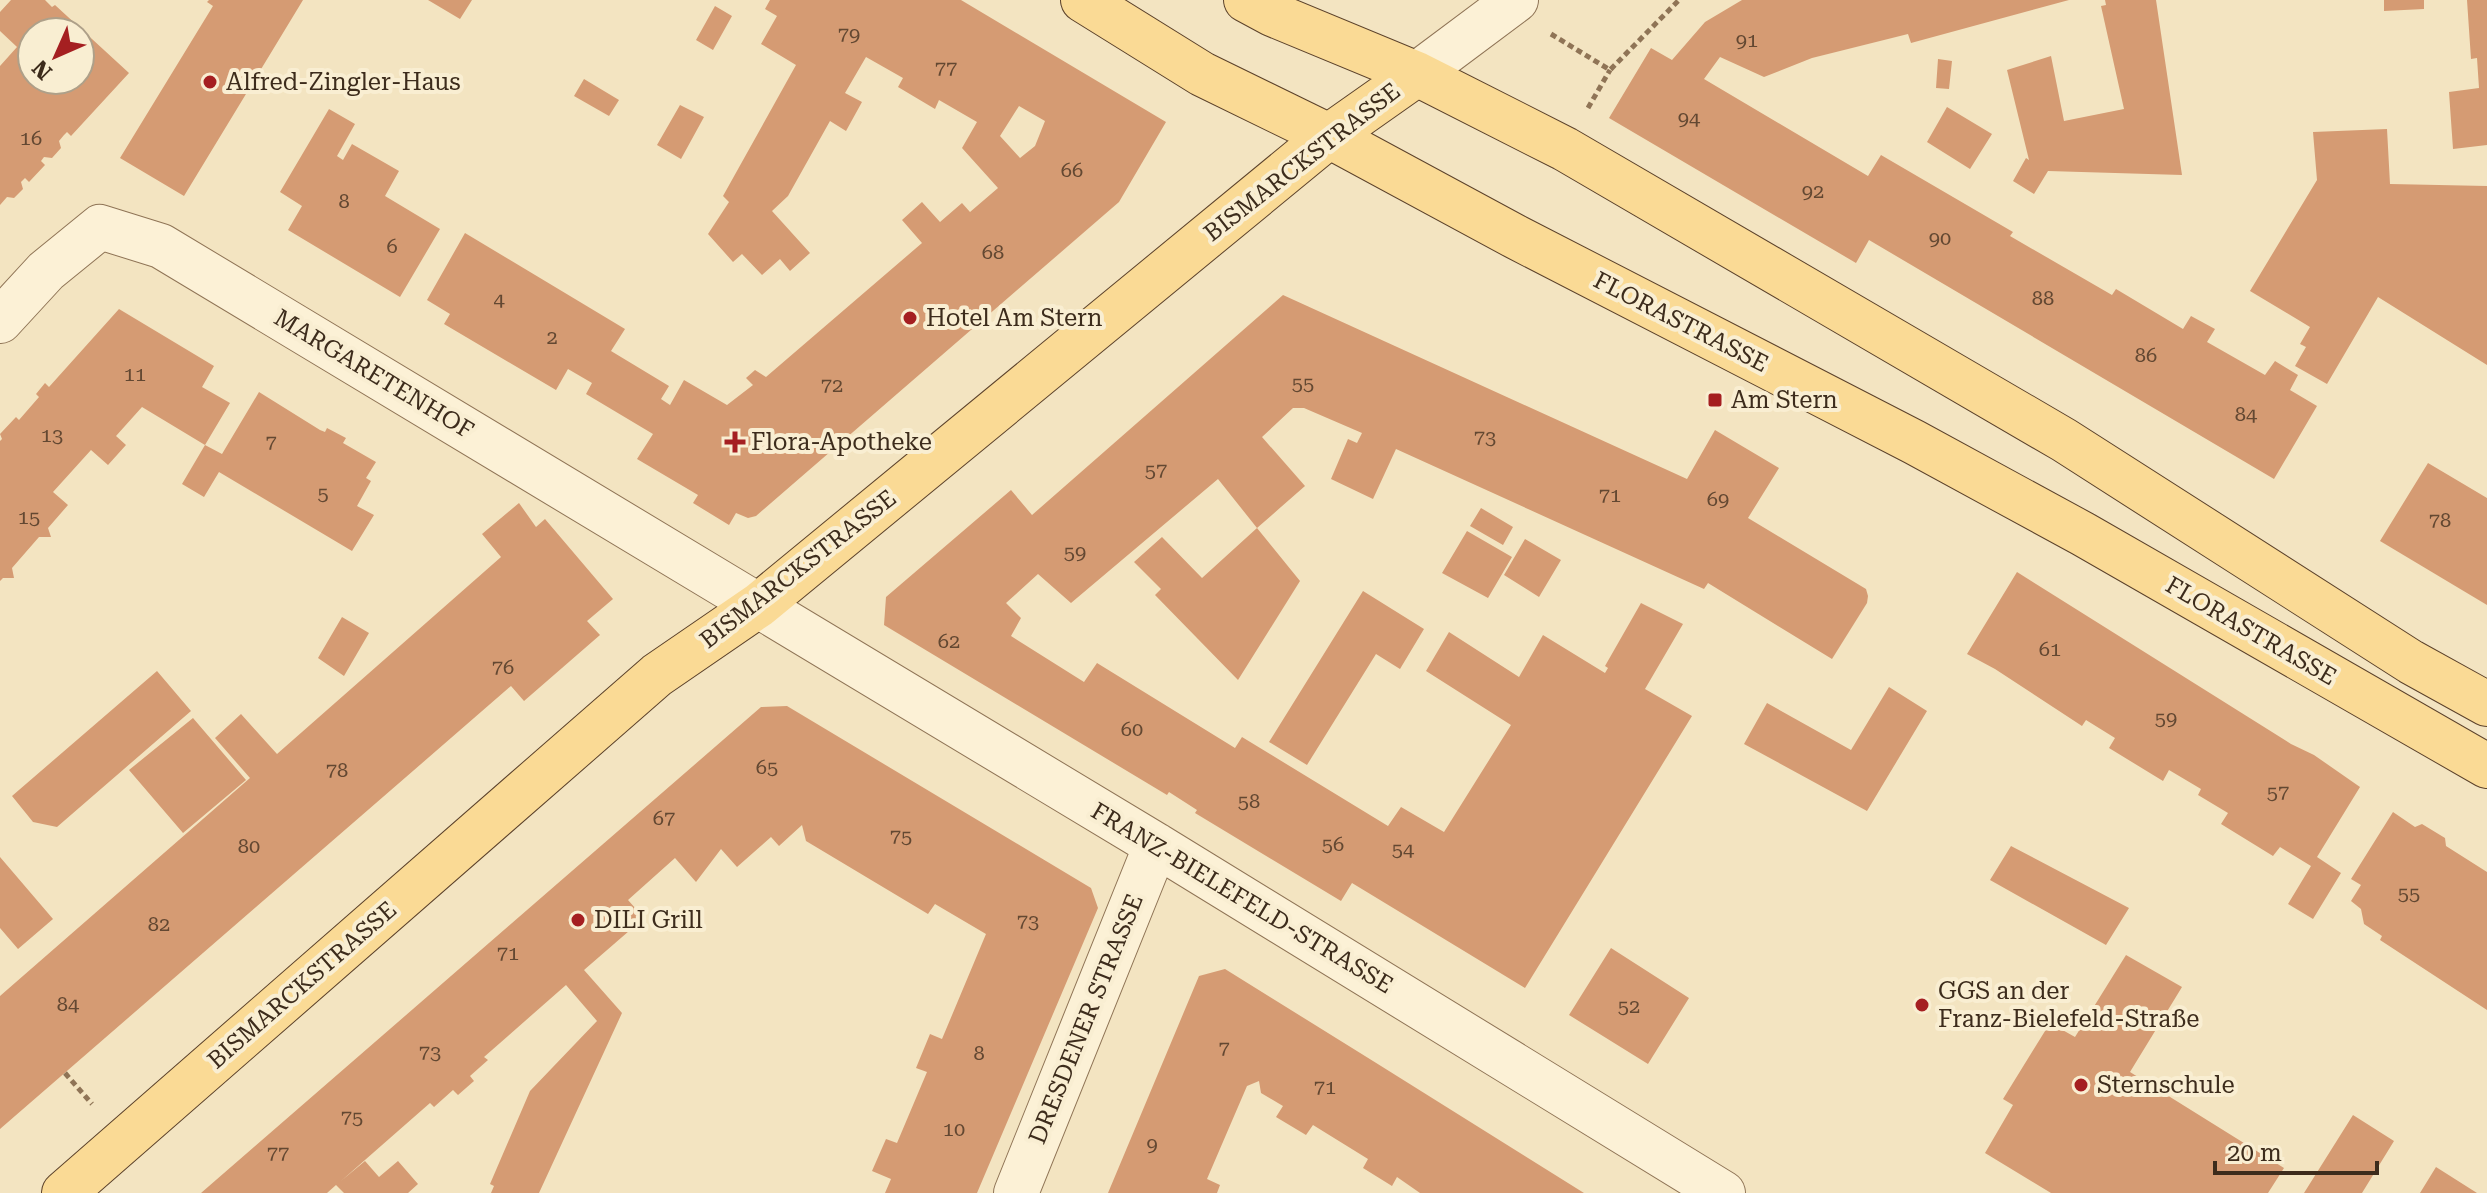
<svg xmlns="http://www.w3.org/2000/svg" width="2487" height="1193" viewBox="0 0 2487 1193" font-family="'Roboto Serif',serif">
<style>
.building{fill:#d59b73;fill-rule:evenodd}
.lines{fill:none;stroke-linecap:round;stroke-linejoin:round}
.minor-casing{stroke:#8f7456;stroke-width:46}
.major-casing{stroke:#5c422b;stroke-width:46}
.path{stroke:#8f7456;stroke-width:5;stroke-dasharray:6 4;stroke-linecap:butt}
.minor{stroke:#fcf1d6;stroke-width:44}
.major{stroke:#fada95;stroke-width:44}
.poi-dot{fill:#a51f21;stroke:#f9eed2;stroke-width:3}
.labels{text-anchor:middle;dominant-baseline:central;stroke-width:8;stroke-linejoin:round;paint-order:stroke}
.number-label{font-size:20px;fill:#634832}
.poi-label{font-size:24px;fill:#3d2c1c;stroke:#f9eed2;text-anchor:start}
.street-label{font-size:24px;fill:#3d2c1c;stroke:#f9eed2}
</style>
<rect width="100%" height="100%" fill="#f3e4c1"/>
<path class="building" d="M11,0h34l7,7 3,-2 74,68 -58,63 -4,-4 -3,3 -5,6 2,7 -9,10 -8,-1 -3,4 4,4 -16,17 -4,-4 -4,4 2,7 -9,9 -7,-1 -7,8v-139l17,-19 -17,-16v-19zM32,32h48v48h-48z
M209,0h94l-119,196 -64,-38 93,-152 -6,-4z
M428,0h44l-12,19z
M770,0h191l205,122 -47,80 -363,314 -8,2 -12,-5 -7,12 -36,-22 5,-8 -61,-36 16,-25 -67,-40 6,-11 -24,-14 -12,21 -112,-66 6,-10 -23,-14 38,-67 160,96 -14,22 58,35 -8,13 9,6 14,-25 43,25 26,-20 -7,-7 9,-8 11,7 156,-134 -20,-23 20,-18 18,20 22,-19 8,9 28,-24 -36,-40 15,-26 -38,-22 -4,9 -37,-22 5,-9 -37,-21 -21,36 17,9 -16,29 -16,-10 -42,75 -16,15 38,42 -20,18 -10,-12 -18,16 -20,-21 -9,8 -25,-28 21,-32 -6,-6 73,-131 -35,-21 16,-28 -12,-7zM1019,106l26,15 -10,25 -15,12 -20,-22z
M1742,0h327l-158,43 -3,-9 -96,24 -48,19 -44,-20 -16,22 164,97 13,-21 132,77 -3,4 102,59 4,-6 67,40 8,-13 24,13 -8,13 58,33 10,-14 23,14 -8,15 27,16 -43,73 -405,-239 -13,23 -247,-145 42,-70 21,12 33,-38z
M2105,0h51l26,175 -134,-4 -14,23 -21,-13 13,-23 3,2 -22,-90 44,-14 13,65 60,-12 -23,-103 5,-1z
M2384,0h40v9l-40,2z
M2467,0h20v145l-34,4 -4,-57 30,-4 -2,-30 -6,1z
M715,6l17,10 -19,34 -17,-10z
M1938,59l14,2 -3,28 -13,-1z
M584,79l35,21 -10,16 -35,-20z
M680,105l24,12 -23,42 -24,-14z
M1947,107l45,27 -22,35 -43,-27z
M329,109l26,15 -18,32 6,4 9,-16 47,27 -14,25 55,33 -40,68 -112,-67 14,-24 -22,-14z
M2387,129l3,55 97,2v179l-109,-68 -51,87 -32,-18 11,-19 -6,-3 10,-17 -60,-36 67,-111 -4,-48z
M1283,295l404,184 28,-49 64,38 -31,50 118,71 2,7 -1,7 -35,56 -124,-76 -4,6 -308,-140 -23,50 -42,-20 17,-40 9,4 5,-10 -58,-25h-11l-31,29 43,49 -48,42 -39,-49 -147,124 -33,-29 -32,29 15,15 -10,18 73,46 13,-19 138,85 7,-11 146,89 13,-19 43,25 67,-107 -85,-54 23,-39 70,45 24,-42 62,38 3,-5 -3,-2 36,-63 42,21 -38,65 47,27 -167,272 -173,-105 -11,18 -146,-88 2,-3 -28,-18 -2,3 -283,-170 2,-28 125,-107 21,25z
M119,309l95,57 -12,21 28,16 -25,42 -63,-38 -26,29 10,9 -18,20 -17,-15 -38,42 15,13 -20,23 3,9h-12l-27,31 2,10h-11l-3,3v-140l2,-2 -2,-5 16,-17 3,3 20,-23 -3,-3 9,-11 4,4z
M259,392l61,38 5,2 2,-4 19,10 -3,5 33,19 -10,16 5,3 -14,25 17,9 -22,36 -133,-79 -15,25 -22,-13 23,-39 17,9z
M2428,463l59,35v107l-107,-64z
M519,503l17,24 9,-8 68,80 -26,22 13,14 -76,66 -13,-15 -511,443v-133l250,-218 -35,-40 26,-24 36,40 224,-197 -19,-23z
M1481,508l32,19 -10,18 -33,-19z
M1257,528l43,53 -62,99 -83,-85 6,-6 -27,-27 28,-25 40,41z
M1467,531l45,26 -24,41 -46,-25z
M1525,539l36,21 -22,37 -35,-22z
M2017,572l274,172 23,11 46,32 -43,70 24,16 -28,46 -25,-15 23,-38 -31,-19 -7,9 -52,-32 7,-11 -30,-18 3,-6 -32,-19 -6,11 -54,-33 6,-10 -29,-18 -4,6 -87,-57 -28,-15z
M1363,591l61,38 -24,40 -24,-15 -69,111 -38,-23z
M342,617l27,16 -25,43 -26,-18z
M157,671l34,40 -134,116 -24,-5 -21,-26z
M1889,687l38,24 -60,100 -123,-67 23,-41 84,47z
M787,706l304,182 7,20 -121,285h-92l6,-14 -19,-8 14,-32 11,4 30,-71 -11,-4 14,-34 12,5 44,-105 -51,-30 -7,10 -122,-73 -4,-16 -23,21 -8,-9 -34,30 -16,-18 -25,33 -21,-24 -47,42 16,18 -60,52 38,43 -83,180h-48l3,-7 -4,-2 40,-93 67,-70 -31,-36 -82,72 4,3 -18,16 4,5 -16,14 -5,-5 -19,17 -4,-4 -89,78 24,-20 14,16 19,-16 20,23 -10,9h-64l-8,-8 -9,8h-126l560,-486z
M193,718l53,62 -63,53 -54,-63z
M2393,812l22,15 7,-3 23,14 1,8 41,26v138l-107,-70 2,-4 -18,-12 -3,-15 -10,-8 10,-16 -10,-6z
M2011,846l118,62 -23,37 -116,-65z
M0,857l53,62 -35,30 -18,-21z
M1611,948l78,50 -41,66 -79,-49z
M2126,955l56,32 -52,85 154,96 -16,25h-217l-66,-40 28,-48 -10,-6 47,-76 25,14z
M1225,969l148,92 211,132h-164l-23,-16 -5,9 -29,-18 5,-9 -55,-34 -7,10 -30,-18 7,-11 -22,-13 -2,-12 -12,5 -40,93 13,6 -3,8h-109l91,-217z
M2353,1115l41,26 -32,52h-58z
M2436,1167l41,26h-57z"/>
<g class="lines">
<defs>
<path id="minor" d="M1417,74l99,-74
M0,321l46,-50 54,-44 61,19 995,599 567,348
M1016,1193l140,-348"/>
<path id="major" d="M1083,0l119,74 127,62 187,101 398,205 169,92 404,232
M1246,0l26,14 145,60 148,75 499,291 347,222 76,42
M64,1193l593,-518 102,-70 570,-469 88,-62"/>
</defs>
<use href="#minor" class="minor-casing"/>
<use href="#major" class="major-casing"/>
<path class="path" d="M1551,34l59,36 69,-70
M1588,108l22,-38
M65,1073l27,31"/>
<use href="#minor" class="minor"/>
<use href="#major" class="major"/>
</g>
<g class="poi-dot">
<circle cx="210" cy="82" r="8"/>
<circle cx="910" cy="318" r="8"/>
<rect x="1707" y="392" width="16" height="16" rx="4"/>
<path d="M731 430h8v8h8v8h-8v8h-8v-8h-8v-8h8z"/>
<circle cx="578" cy="920" r="8"/>
<circle cx="1922" cy="1005" r="8"/>
<circle cx="2081" cy="1085" r="8"/>
</g>
<g class="labels">
<g class="number-label">
<text x="849" y="34">79</text>
<text x="1747" y="40">91</text>
<text x="946" y="68">77</text>
<text x="1689" y="118">94</text>
<text x="31" y="138">16</text>
<text x="1072" y="170">66</text>
<text x="1813" y="191">92</text>
<text x="344" y="201">8</text>
<text x="1940" y="238">90</text>
<text x="392" y="246">6</text>
<text x="993" y="252">68</text>
<text x="2043" y="298">88</text>
<text x="499" y="299">4</text>
<text x="552" y="337">2</text>
<text x="2146" y="355">86</text>
<text x="135" y="374">11</text>
<text x="1303" y="383">55</text>
<text x="832" y="385">72</text>
<text x="2246" y="414">84</text>
<text x="52" y="435">13</text>
<text x="1485" y="437">73</text>
<text x="271" y="442">7</text>
<text x="1156" y="470">57</text>
<text x="323" y="493">5</text>
<text x="1610" y="495">71</text>
<text x="1718" y="499">69</text>
<text x="29" y="517">15</text>
<text x="2440" y="520">78</text>
<text x="1075" y="552">59</text>
<text x="949" y="641">62</text>
<text x="2050" y="649">61</text>
<text x="503" y="667">76</text>
<text x="2166" y="718">59</text>
<text x="1132" y="729">60</text>
<text x="767" y="767">65</text>
<text x="337" y="770">78</text>
<text x="2278" y="792">57</text>
<text x="1249" y="801">58</text>
<text x="664" y="818">67</text>
<text x="901" y="836">75</text>
<text x="1333" y="844">56</text>
<text x="249" y="846">80</text>
<text x="1403" y="849">54</text>
<text x="2409" y="893">55</text>
<text x="1028" y="921">73</text>
<text x="159" y="924">82</text>
<text x="508" y="953">71</text>
<text x="68" y="1004">84</text>
<text x="1629" y="1006">52</text>
<text x="1224" y="1048">7</text>
<text x="430" y="1052">73</text>
<text x="979" y="1053">8</text>
<text x="1325" y="1087">71</text>
<text x="352" y="1117">75</text>
<text x="954" y="1129">10</text>
<text x="1152" y="1144">9</text>
<text x="278" y="1153">77</text>
</g>
<g class="poi-label">
<text x="226" y="82">Alfred-Zingler-Haus</text>
<text x="926" y="318">Hotel Am Stern</text>
<text x="1731" y="400">Am Stern</text>
<text x="751" y="442">Flora-Apotheke</text>
<text x="594" y="920">DILI Grill</text>
<text x="1938" y="991">GGS an der<tspan x="1938" dy="28">Franz-Bielefeld-Straße</tspan></text>
<text x="2097" y="1085">Sternschule</text>
</g>
<g class="street-label">
<text transform="translate(1302 162) rotate(-38)">BISMARCKSTRASSE</text>
<text transform="translate(1681 322) rotate(27)">FLORASTRASSE</text>
<text transform="translate(374 374) rotate(31)">MARGARETENHOF</text>
<text transform="translate(798 569) rotate(-38)">BISMARCKSTRASSE</text>
<text transform="translate(2251 631) rotate(30)">FLORASTRASSE</text>
<text transform="translate(1242 898) rotate(31)">FRANZ-BIELEFELD-STRASSE</text>
<text transform="translate(302 985) rotate(-41)">BISMARCKSTRASSE</text>
<text transform="translate(1086 1019) rotate(-68)">DRESDENER STRASSE</text>
</g>
</g>
<g transform="translate(56 56) rotate(225)"><circle r="38" fill="#f9eed2" stroke="#aea089" stroke-width="2"/>
<path d="M0-6L14 30L0 20L-14 30Z" fill="#a51f21"/>
<text y="-12" font-size="22" font-weight="bold" text-anchor="middle" fill="#3d2c1c">N</text>
</g>
<path d="M2215 1161v12h162v-12" fill="none" stroke="#3d2c1c" stroke-width="4"/>
<text x="2227" y="1161" font-size="24" fill="#3d2c1c" stroke="#f9eed2" stroke-width="6" paint-order="stroke">20 m</text>
</svg>
